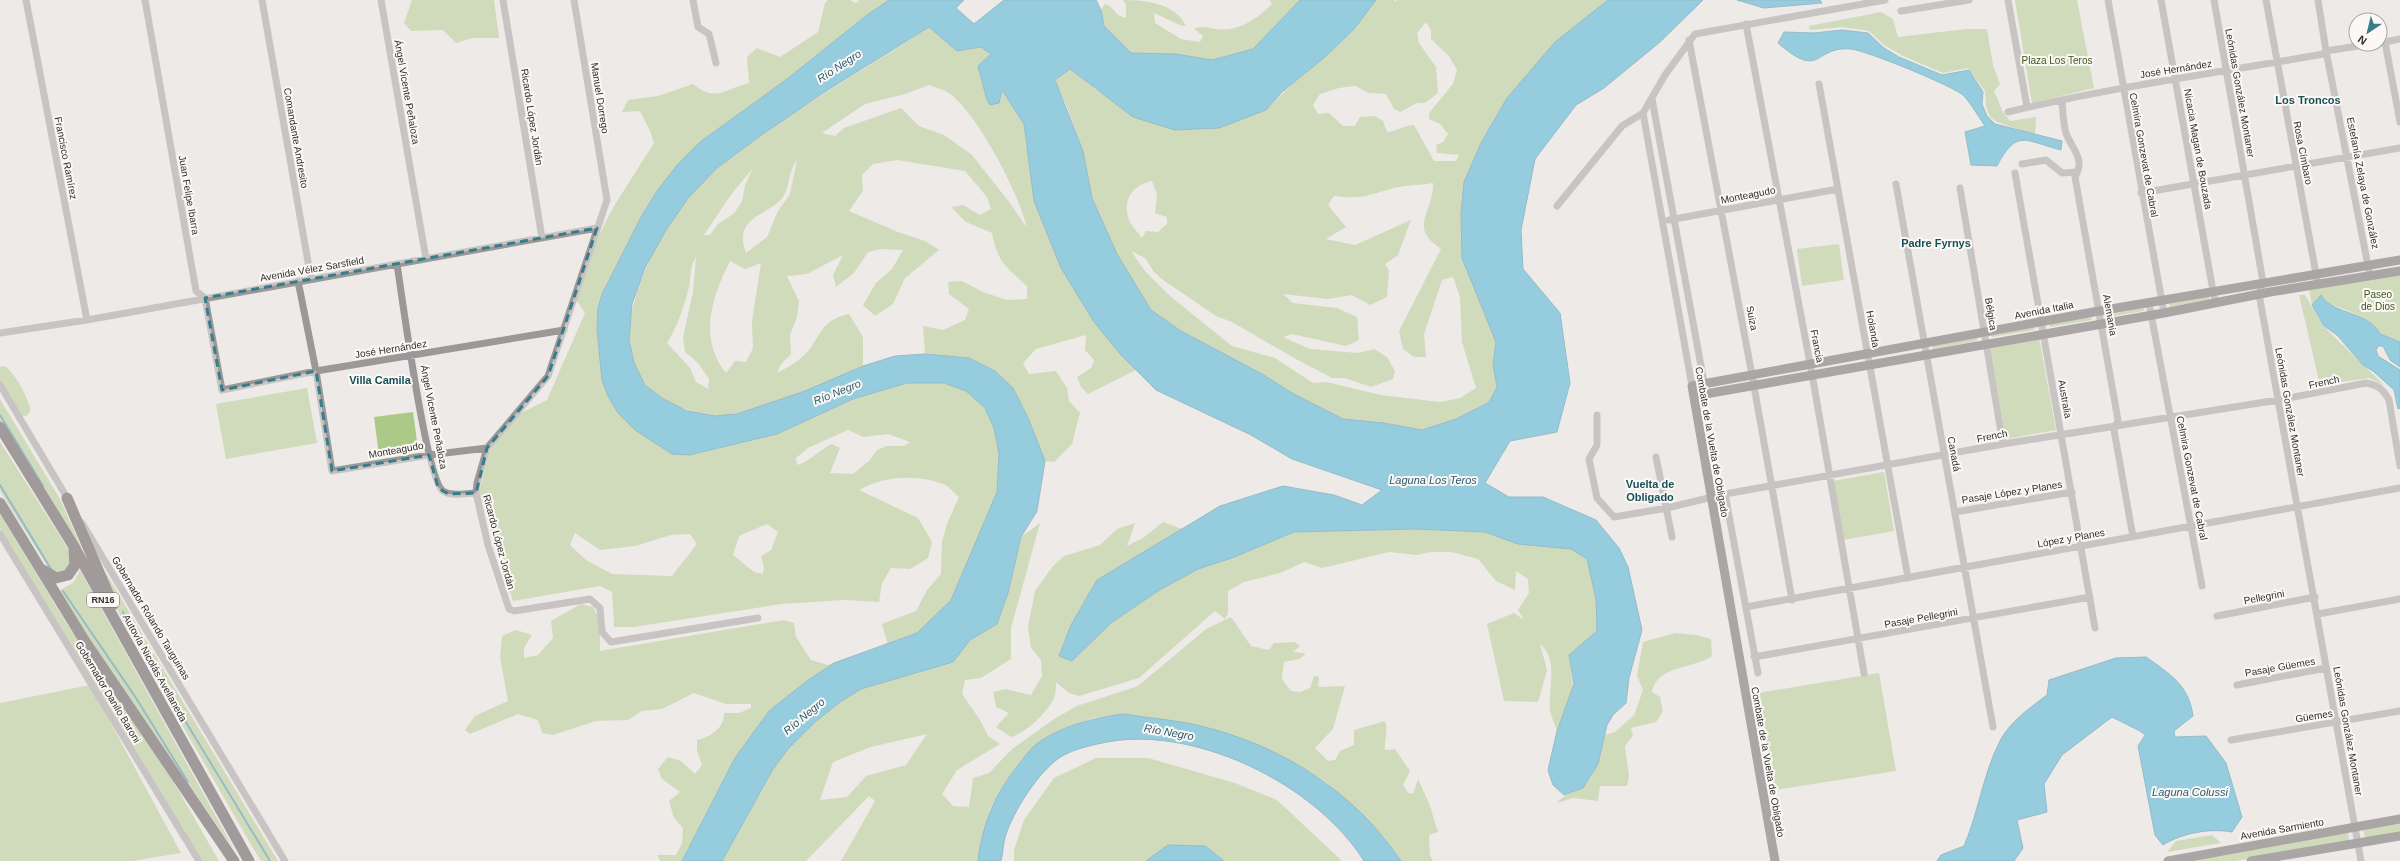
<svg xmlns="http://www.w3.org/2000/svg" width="2400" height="861" viewBox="0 0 2400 861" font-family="Helvetica,sans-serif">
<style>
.green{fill:#acc987;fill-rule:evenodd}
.water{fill:#29a8d3;stroke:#2b84a1}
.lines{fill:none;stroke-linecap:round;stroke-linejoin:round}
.stream{stroke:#2b84a1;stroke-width:2}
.minor{stroke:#9a9898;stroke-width:7}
.major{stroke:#585454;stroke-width:9}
.highway{stroke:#413d3d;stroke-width:11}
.marked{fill:none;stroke:#387d8a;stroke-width:3;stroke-dasharray:8 5;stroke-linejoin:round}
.labels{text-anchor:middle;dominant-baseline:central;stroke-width:4;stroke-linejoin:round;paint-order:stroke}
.shield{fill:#fbf8f5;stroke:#6d6b69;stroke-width:1}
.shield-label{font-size:9px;font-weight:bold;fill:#302f2d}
.park-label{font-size:10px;fill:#3d5417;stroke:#fbf8f5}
.street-label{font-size:10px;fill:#302f2d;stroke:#fbf8f5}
.water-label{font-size:11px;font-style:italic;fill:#2b5b6e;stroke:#fbf8f5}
.neighbourhood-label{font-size:11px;font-weight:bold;fill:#16505a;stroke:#fbf8f5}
</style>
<rect width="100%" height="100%" fill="#eeeae7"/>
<path class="green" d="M412,0h82l5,38h-26l-17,5 -13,-13 -32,1 -7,-8z
M828,0h22l6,3 3,-3h30l-22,15 -80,64 -87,63 -23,23 -20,26 -16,25 -39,78 -4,14 -1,22 5,50 6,16 10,17 71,42 88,-21 76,-35 55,-16h36l22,8 19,17 9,20 5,26 -2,38 -35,83 -11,25 -34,33 -29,12 -6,-21 34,-13 11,-21 14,-16 1,-32 5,-18 12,-27c-5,-4 -10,-11 -16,-13 -27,-10 -60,-8 -84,6l59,28 14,24 -4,16 -18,11 -19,-1 -9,15 -3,19 -35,-2 -63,4 -147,23h-20l-2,-35 -12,-6 -87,15 -34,-109 11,-42 29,-36 28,-14 38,-87 -10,-15 25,-65 14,-27 40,-63 -4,-12 -10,-20 -18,1 6,-12 30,-4 35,-12c23,19 31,5 56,-1l-2,-26 10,-9 23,9 38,-25 7,-29zM848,430l15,7 25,-3 22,8 -6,4h-17l-10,4 -8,11 -16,13 -23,-1 10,-25 -8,-4c-13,6 -21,17 -35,21l-1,-7 12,-10zM767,524l11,8 -7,18 -10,6 3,11 -1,7 -9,-2 -21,-17 6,-19zM575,533l25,17 35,-4 36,-11 19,-1 7,10 -25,32 -60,-2 -26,-14 -16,-15z
M1123,0c23,0 52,3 63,26l-6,-1 -26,-12 1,10 26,16 19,3 3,-6 -9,-7c8,-4 14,-1 22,0 23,3 41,-10 56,-25l-2,-4h30l-47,49 -41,11 -36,-6 -45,-1 -27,-27 -3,-16 4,-6 5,2 8,9 8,3v-13z
M1376,0h18l1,2 2,-2h211l-53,42 -48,56 -26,45 -17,39 -3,32 23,96 12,32 -3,22 4,23 -8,14 -33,18 -34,11 -38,-7 -41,-4 -51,-26 -30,-19 -81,-43 -30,-21 -34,-56 -25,-56 -9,-47 -16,-44 -12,-27 15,-11 30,24 166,17c18,-20 39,-35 58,-52 20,-18 36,-37 52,-58zM1426,22l5,8v9l18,17 8,14 -4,14 -24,29v6l11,5 8,10 -5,8 -7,3 1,8 22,2 -3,6h-22l-20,-36c-10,0 -16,6 -27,7l-4,-11 -8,-5 -15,1 -5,9h-12l-14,-13 -11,1 -5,-9 7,-11 19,-6 16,-2 14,7 17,1 8,15 6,3 17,-9h8l13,-10 -2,-26 -17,-24 -2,-10zM1152,181l5,13 -2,19 12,4v7l-9,8 -12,-1 -4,7c-4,-6 -11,-12 -13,-18 -7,-21 4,-35 23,-39zM1433,183c1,30 -26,43 8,66l-42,82 4,18 11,8h12l-2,-23 18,-54 11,-3 7,20 2,45 14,46 -16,10 -20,4 -59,-7 -55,-13 -13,1 -38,-25 -43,-12 -62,-50 -25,-25 -14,-20 14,7 9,14 9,8 53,36 16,6 64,37 36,19h13l26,9 22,-8 2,-8 -8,-14 -13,-8 -16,4 -48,-4 -27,-12 9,-3 54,12 13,-6 -2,-23 -20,-9 -44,-5 -10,-9 45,5 24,-4 18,10 17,-8 2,-27 -4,-6 13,-9 13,-35 -56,25 -29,-6 20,-12 -18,-22 6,-9c31,4 36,-2 64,-9 11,-2 24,-2 35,-4z
M2015,0h62l17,88 -62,15z
M1881,12l12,7 5,18 68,-8h21l6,36 7,19 -6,7 9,21 7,9 26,-4 -1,18 -38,-13 -7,-5 -4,-11 -1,-15 -17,-23 -25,5 -40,-17 -19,-11 -15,-14 -27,-4 -32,3 -1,-4z
M929,27l28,24 24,-4 11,7 10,36 22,34 2,23 68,175 42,48 -48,24 -7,-7 -4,-10 14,-9 3,-8 -9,-10 1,-15 -50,14 -13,14 6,11 27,-3 11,17 2,13 11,12 -8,31 -18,18 -9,-1 -16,-41 -16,-32 -18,-17 -26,-13 -44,-4 -2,-28 20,4 22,-10 4,-11 -20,-15 -1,-12 14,-1 21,11 24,8 20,-1v-13c-22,-20 -29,-23 -35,-53l-26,-11 -15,-15 12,-2 17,10 11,-6 -4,-12 -22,-26 -68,-11 -24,4 -11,11 1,16 -14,20 49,21 27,9 14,9 -34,28 -12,26 -18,12 -12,-11 13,-22 16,-14 11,-19 -21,-1 -14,3 -14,21 -18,14 -3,-12 10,-20 -36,19 -20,2 12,25 -2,16 -7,18 1,19 -10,10 -4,9c8,-4 17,-9 24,-15 20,-16 15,-37 48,-44l14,23v29c-40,17 -104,49 -146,50 -18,0 -34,-7 -49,-15 -80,-39 -17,-155 20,-204 16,-20 38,-36 58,-51 59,-44 123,-78 183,-119zM929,85c6,3 14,4 20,8 29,21 70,101 78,135l-17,-25 -38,-48 -28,-20 -25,-9 -18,-18 -57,20 -9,8 -13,-3 43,-29 40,-10zM797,160l-7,34 -12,17 -11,26 -21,16c-14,-38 25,-38 37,-56 8,-13 4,-23 14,-37zM753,168l-8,17 -3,17 -9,12 -15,10 -8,11h-6l26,-39zM696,257l-3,35 -10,46 2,14 13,11 11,16 -1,10 -12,-7 -6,-14 -23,-25c11,-18 17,-36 22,-56 2,-10 1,-22 7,-30zM730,261l15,8 16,-6 -9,58 1,27 -7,14 -11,-1 -9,12c-28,-34 -14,-77 4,-112z
M1839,244l5,36 -42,6 -5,-37z
M2400,273v69l-20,-8c-10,-19 -36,-24 -55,-32l-4,-6 -9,9 -3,-15z
M2299,295h6l19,32 60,58 -15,-7 -49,7z
M2209,296v4l-39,7 -1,-3z
M2144,308v3l-36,6 -1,-2z
M2091,316l1,4 -42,7v-3z
M2034,327v3l-42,7 -1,-2z
M1977,338v3l-44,8 -1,-3z
M2039,338l17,92 -50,9 -16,-92z
M4,366c9,3 28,37 26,46l-4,4h-3l-23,-33v-16z
M307,388l10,55 -91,16 -10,-55z
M0,399l60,100 32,72 -92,-151z
M413,412l5,37 -39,6 -5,-38z
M0,442l72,113 1,5 -11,14 -12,-4 -50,-79z
M1884,472l10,59 -51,9 -10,-59z
M0,514l67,110 102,150 50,87h-16l-203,-333z
M1163,522l19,7 -35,21 -76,75 -12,31 13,5 39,-38 47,-32 40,-22 34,-11 62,-26 122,-3 69,3 33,12 53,5 16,10 9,40 1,32 -28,24 4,32 -16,44c-2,-7 -6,-14 -7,-21 -2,-22 9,-50 -10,-66l7,26 -9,32 -34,-1 -17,-77 27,-11 10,7 -6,-10 11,-17 -1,-14 -12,-8 -1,19 -19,-9 -18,-22 -27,-7h-20l-14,3 -28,-3 -67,16 -18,-6 -24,11 -36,9 -16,9v22l-3,6 -10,-8 -76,67 -60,18 -10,-3 -13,-11c0,5 0,12 -2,16 -6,14 -28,35 -43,39l-15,-10 13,-14 -13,-6 -3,-15 13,-3 25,6 11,-19 -1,-16 -10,-12 -3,-21 7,-36 18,-25 11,-10 36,-11 17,-16 18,-6 -8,23 16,-8z
M76,523l202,338h-17l-11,-18 -123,-214z
M1040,523l-29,105v31l-30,19 -16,2 -3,14 18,26 8,16 12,8 -43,26 -15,24 11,12 16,1 4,-29 16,-5 23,-24 42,-30 23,-13 61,-20 68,-57 25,-12 20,29 18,4 5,-7 21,-1 5,4 -7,6 11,1 1,2 -6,4 -15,3 -2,17 9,12 9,1 10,-4 4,-12 5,1 -1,10 27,-1 -12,43 -18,19 13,13 7,-1 5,-9 14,-6v-15l31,-9c4,12 -1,17 0,29l10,-1 15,22 -7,14 5,8 5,1 5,-15 11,24 9,29 -9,3 1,20 3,6h-32l-16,-23 -60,-57 -41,-24 -43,-18 -118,-25 -30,4 -30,11 -29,16 -26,33 -18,31 -12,52h-137l34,-60 -6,-5 -63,65h-84l51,-92 15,-20 26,-26 26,-21 21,-13 92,-27 17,-22 27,-16 11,-31 13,-56zM927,734l-21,31 -40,11 -19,21 -27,3 13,-38 38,-15z
M80,570l155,281 -147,-212 -29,-48 15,-9z
M581,604l12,3 7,14v30l184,-31 10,3 2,14 15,23 17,5 6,-2 -26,17 -39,31 -34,47 -53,103h-22l-3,-6h19l6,-12 1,-15 -9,-10 -5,-17 11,-9 -18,-13 -4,-10 10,-12 13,4 14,13 7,-9 -5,-14v-11c13,-3 28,-12 27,-27h15l12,-5v-4h-25l-32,-11 -32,16 -20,2 -14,9 -32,1 -43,14 -11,-2 -4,-13 -20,-6 -48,20 -5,-4 10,-14 33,-15 -8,-44 2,-21 14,-6 16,5 -8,13v10l14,-3 15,-17 -2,-17z
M1675,633l21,2 15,4 1,17c-18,13 -55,9 -60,36l8,5 3,14 -7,11 -25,6 2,8 -8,10 4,30 -2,10h-27l-2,15 -25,-3 -16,5c9,-11 20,-10 26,-16 14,-14 17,-34 22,-52l10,-3 19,-17 9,-25 -6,-14 6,-34z
M1879,673l17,98 -121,19 -17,-97z
M90,685l91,168 -49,8h-132v-158z
M1096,758h52l87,25 42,17 65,61h-328v-11l10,-30 30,-42z
M2400,823v9l-35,6 -2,-8z
M2348,832l1,9 -113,20h-51z
M2212,835l9,8 -54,9 9,-11z"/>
<path class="water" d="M889,0h75l-8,8 18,16 30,-24h92l5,10 3,16 27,27 45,1 36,6 41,-11 47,-49h76l-22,29 -30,29 -43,35 -15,17 -47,18 -44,2 -42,-13 -63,-48 -15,11 28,71 9,47 25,56 34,56 30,21 81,43 30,19 51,26 41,4 38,7 34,-11 33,-17 8,-15 -4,-23 3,-22 -34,-84 -1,-44 3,-32 17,-39 26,-45 48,-56 53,-42h95l-43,42 -56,46 -28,17 -41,54 -14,71 2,39 37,44 10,70 -13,49 -47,9 -25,42 24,14h34l53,23 23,28 9,19 14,63 -13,48 -3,25 -13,12 -6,10 -9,39 -15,24 -19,7 -11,-10 -5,-15 9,-39 17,-47 -5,-29 28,-24 -1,-32 -9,-40 -16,-10 -53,-5 -33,-12 -69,-3 -122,3 -62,26 -34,11 -40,22 -47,32 -39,38 -13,-5 12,-31 26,-45 123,-74 63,-20 51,9 28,10 20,-15 -90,-31 -41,-24 -95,-45 -35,-35 -27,-33 -33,-54 -27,-67 -10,-77 -22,-34 -3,13 -9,2 -3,-5 -9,-34 13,-12 -10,-7 -24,4 -28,-24 -106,66 -63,43 -43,32 -28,29 -23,33 -21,38 -13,36 -3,36 5,23 11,22 17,13 25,13 28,5 22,-2 68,-23 58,-25 32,-10 30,-2 44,4 26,13 18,17 16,32 16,41 -8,50 -16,26 -13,56 -11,31 -27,16 -17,22 -92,27 -21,13 -26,21 -26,26 -15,20 -51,92h-40l53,-103 34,-47 39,-31 26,-17 83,-30 34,-33 46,-108 2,-38 -5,-26 -9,-20 -19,-17 -22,-8h-37l-54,16 -76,35 -88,21 -17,-1 -37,-24 -17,-17 -10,-17 -6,-16 -5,-50 1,-22 4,-14 39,-77 16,-26 20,-26 23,-23 87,-63 80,-64z
M1737,0h83l2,3 -58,5z
M1842,30l26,3 16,15 15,9 43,18 27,-5 14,22 -1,12 5,12 8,8 67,17 -1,9c-36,-9 -44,-22 -64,16l-26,-1 -6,-33 20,-6c-7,-10 -13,-21 -21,-30 -8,-9 -99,-46 -113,-47 -38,-3 -29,32 -73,-6l6,-11 30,1z
M2321,295c13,21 47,15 59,39l20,8v25l-10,-7 -7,-14h-5l-2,4 2,6 22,14v38l-2,1 -4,-19 -21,-19 -10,-6 -26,-30 -13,-9 -12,-21z
M2146,657c24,17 43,28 47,59l-19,15 1,6 31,-1 20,27 16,54 -10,15c-23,-4 -50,1 -69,13l-8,-10 -17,-89 7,-11 -5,-4 -28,-14 -50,38 -18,29 3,28 -30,8 6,28 -9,13h-77l4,-6 23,-9c15,-35 19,-73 37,-107 10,-18 30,-32 46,-44l2,-15 67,-22z
M1123,714c26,4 53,6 78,12 81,20 153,65 200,135h-37c-48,-77 -172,-138 -262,-118 -14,3 -31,7 -43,15 -22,16 -45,52 -54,79 -2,8 -2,16 -4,24h-23c5,-39 17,-67 41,-97 5,-6 10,-14 16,-19 25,-19 58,-27 88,-31z
M1168,845l37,1 19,15h-78z"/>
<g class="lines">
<path class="stream" d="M0,415l43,71
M0,485l51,84
M63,591l73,107 52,84
M123,612l3,11 144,238"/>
<path class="minor" d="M26,0l61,320
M145,0l51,291 9,7 17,92 94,-19 248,-41
M262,0l49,279
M381,0l45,259
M503,0l39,238
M574,0l33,200 -59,176 -61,72 -10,35 -1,10 12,52 21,64 5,2 76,-12 10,9 2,24 9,10 147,-24
M693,0l5,27 11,7 7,29
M2008,0l19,107
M2108,0l56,313
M2161,0l54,302
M2214,0l49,282 -4,12 102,567
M2266,0l52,285
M2318,0l8,51 44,225
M1901,11l68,-11
M1746,24l66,350 52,299
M1689,40l63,335 40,225
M2385,42l15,80
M2380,43l20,-4
M1819,84l89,494
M1652,99l54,294
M2062,101c1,10 1,22 4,32 6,17 20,25 9,44l43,243 -4,10 19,107
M2008,112c104,-25 209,-39 315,-58l3,-3 45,-7
M2022,164l24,-4 16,13 15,-1
M2015,173l80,455
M1896,184l97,543
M1960,188l43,256
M2141,193l259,-45
M1557,206l65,-80 21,-13
M1669,220l169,-31
M397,264c5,32 29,215 46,227 8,6 23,2 33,2
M298,281l18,90 16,100 97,-16 58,-7
M2149,303l53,283
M0,333l87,-13 510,-92
M0,385l69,116
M1692,386l-49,-273 22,-38 30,-41 190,-34
M1597,415v30l-8,14 8,39 17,19 53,-9 58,-14 278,-50 275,-44 88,-17c12,2 17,6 23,17l11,66
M1656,457l16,80
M1725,494l33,179
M1955,512l117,-20
M82,523l203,338
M0,534l199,327
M1746,607l654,-119
M2318,614l82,-15
M2217,616l98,-19
M1754,657l336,-60
M2237,685l89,-17
M2231,740l169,-29"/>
<path class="major" d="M1694,396l470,-83 106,-21 130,-21
M1775,861l-83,-475 407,-75 301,-51
M2168,861l232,-42
M2251,861l149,-25"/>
<path class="highway" d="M0,427l73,118 176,316
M67,498l46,107
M0,503l84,137 150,221
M43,570l13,8 12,-3 7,-10 -1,-15"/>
</g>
<path d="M0 0H2400V861H0ZM597,228l-49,148 -61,72 -11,45 -27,1 -6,-3 -5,-4 -9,-32 -97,16 -16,-100 -94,19 -17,-92z" fill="#eeeae7" fill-opacity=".55" fill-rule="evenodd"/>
<path class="marked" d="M597,228l-49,148 -61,72 -11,45 -27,1 -6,-3 -5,-4 -9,-32 -97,16 -16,-100 -94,19 -17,-92z"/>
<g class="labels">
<rect class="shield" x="87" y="593" width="32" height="14" rx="3"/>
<g class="shield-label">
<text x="103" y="600">RN16</text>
</g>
<g class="park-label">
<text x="2057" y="60">Plaza Los Teros</text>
<text x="2378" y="294">Paseo<tspan x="2378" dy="12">de Dios</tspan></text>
</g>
<g class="street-label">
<text transform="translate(2176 69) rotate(-9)">José Hernández</text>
<text transform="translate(407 92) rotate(80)">Ángel Vicente Peñaloza</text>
<text transform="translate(2240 93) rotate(80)">Leónidas González Montaner</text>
<text transform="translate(600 98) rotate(81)">Manuel Dorrego</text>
<text transform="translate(532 117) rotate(81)">Ricardo López Jordán</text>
<text transform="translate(296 138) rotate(80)">Comandante Andresito</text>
<text transform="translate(2198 149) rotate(80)">Nicacia Magan de Bouzada</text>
<text transform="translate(2303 153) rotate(79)">Rosa Címbaro</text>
<text transform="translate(2144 155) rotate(80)">Celmira Gonzevat de Cabral</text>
<text transform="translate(66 158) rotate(79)">Francisco Ramírez</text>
<text transform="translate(2363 183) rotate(79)">Estefanía Zelaya de González</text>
<text transform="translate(189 195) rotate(80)">Juan Felipe Ibarra</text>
<text transform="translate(1748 195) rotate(-11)">Monteagudo</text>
<text transform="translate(312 269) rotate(-10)">Avenida Vélez Sarsfield</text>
<text transform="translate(2044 310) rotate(-11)">Avenida Italia</text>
<text transform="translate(1991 314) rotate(81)">Bélgica</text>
<text transform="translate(2110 315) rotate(80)">Alemania</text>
<text transform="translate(1752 318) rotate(79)">Suiza</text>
<text transform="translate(1873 329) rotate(80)">Holanda</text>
<text transform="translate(1817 346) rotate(79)">Francia</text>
<text transform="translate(391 349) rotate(-9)">José Hernández</text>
<text transform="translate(2324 382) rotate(-12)">French</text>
<text transform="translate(2065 399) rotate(80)">Australia</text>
<text transform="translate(2290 412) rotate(80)">Leónidas González Montaner</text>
<text transform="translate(434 417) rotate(79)">Ángel Vicente Peñaloza</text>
<text transform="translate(1992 436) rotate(-11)">French</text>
<text transform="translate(1712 442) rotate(80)">Combate de la Vuelta de Obligado</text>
<text transform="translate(396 450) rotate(-10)">Monteagudo</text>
<text transform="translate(1954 454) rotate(80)">Canadá</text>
<text transform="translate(2192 478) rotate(79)">Celmira Gonzevat de Cabral</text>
<text transform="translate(2012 492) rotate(-9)">Pasaje López y Planes</text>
<text transform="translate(2071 538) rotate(-10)">López y Planes</text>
<text transform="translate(499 542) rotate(75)">Ricardo López Jordán</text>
<text transform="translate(2264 597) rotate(-11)">Pellegrini</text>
<text transform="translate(151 618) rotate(59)">Gobernador Rolando Tauguinas</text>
<text transform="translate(1921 618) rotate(-10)">Pasaje Pellegrini</text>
<text transform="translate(2280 667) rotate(-10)">Pasaje Güemes</text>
<text transform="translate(155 668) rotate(61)">Autovía Nicolás Avellaneda</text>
<text transform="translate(108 692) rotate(59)">Gobernador Danilo Baroni</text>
<text transform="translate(2314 716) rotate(-9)">Güemes</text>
<text transform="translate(2348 731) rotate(80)">Leónidas González Montaner</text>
<text transform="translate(1768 762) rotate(80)">Combate de la Vuelta de Obligado</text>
<text transform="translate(2282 829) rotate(-10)">Avenida Sarmiento</text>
</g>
<g class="water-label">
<text transform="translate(839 66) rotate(-33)">Río Negro</text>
<text transform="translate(837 392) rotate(-22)">Río Negro</text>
<text x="1433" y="480">Laguna Los Teros</text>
<text transform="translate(804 716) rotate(-40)">Río Negro</text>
<text transform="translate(1169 732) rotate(10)">Río Negro</text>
<text x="2190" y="792">Laguna Colussi</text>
</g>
<g class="neighbourhood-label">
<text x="2308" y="100">Los Troncos</text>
<text x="1936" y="243">Padre Fyrnys</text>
<text x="380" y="380">Villa Camila</text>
<text x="1650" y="484">Vuelta de<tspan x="1650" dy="13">Obligado</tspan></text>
</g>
</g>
<g transform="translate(2368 32) rotate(215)"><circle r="19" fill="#fbf8f5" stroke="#aaa8a5"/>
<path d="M0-3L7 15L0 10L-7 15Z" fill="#387d8a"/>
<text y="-6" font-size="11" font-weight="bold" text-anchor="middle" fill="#302f2d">N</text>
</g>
</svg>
